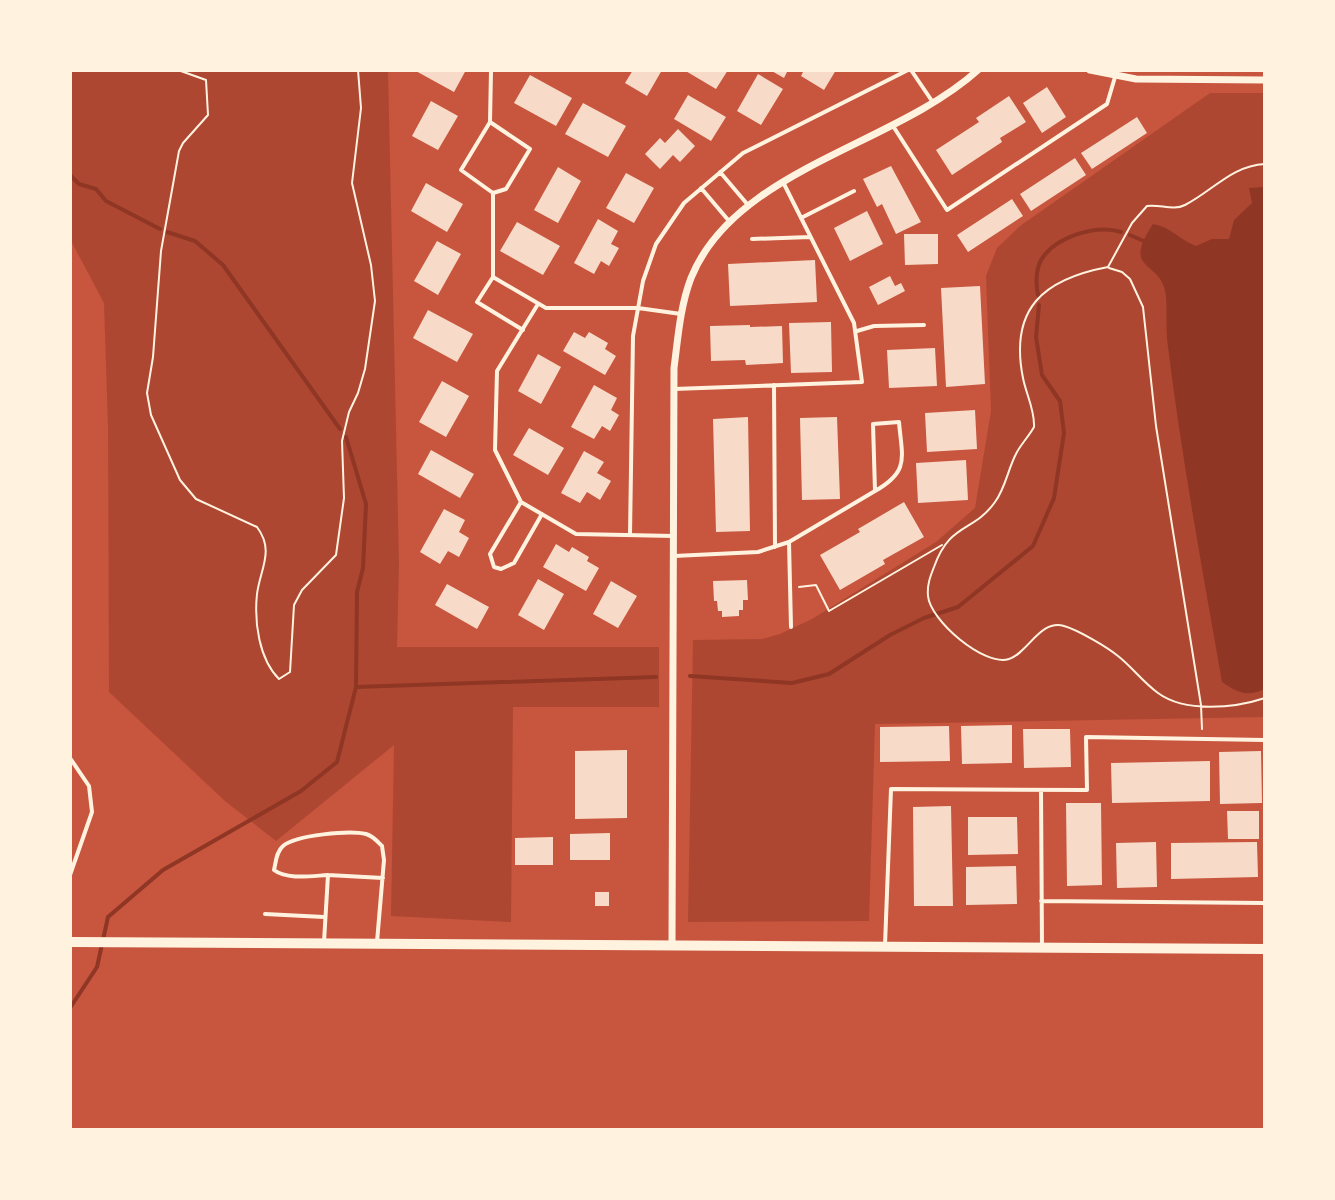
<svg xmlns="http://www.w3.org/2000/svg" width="1335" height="1200" viewBox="0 0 1335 1200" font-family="Signika,sans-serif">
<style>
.green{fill:#ae4732}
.water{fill:#8f3625}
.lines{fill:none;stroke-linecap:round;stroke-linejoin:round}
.stream{stroke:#8f3625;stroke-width:4}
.building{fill:#f7dbc8}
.path{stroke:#fff3e0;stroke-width:2}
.service{stroke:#fff3e0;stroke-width:4}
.minor{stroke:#fff3e0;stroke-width:7}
.secondary{stroke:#fff3e0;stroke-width:10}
</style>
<rect width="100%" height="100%" fill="#c8553d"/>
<path class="green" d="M70,70h318l11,493 -2,84h262v60h-146l-2,215 -120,-6 3,-171 -118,96 -51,-40 -116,-109 -1,-266 -4,-123 -34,-64z
M1210,93h55v624l-390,7 -6,197 -181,1 5,-282 69,-1 18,-5 32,-15 124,-77 39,-34 16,-97 -5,-135 11,-28 23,-22z"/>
<path class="water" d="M1265,187v502c-18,8 -27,4 -43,-7 -20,-114 -41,-228 -55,-343 -1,-14 0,-29 -1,-43 -4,-38 -46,-22 -13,-72 18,3 27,16 43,22l16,-7h17l5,-19 18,-17 -3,-15z"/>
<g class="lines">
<path class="stream" d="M70,175l9,9 17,5 10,12 54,28
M167,232l28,9 28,24 117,164
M1130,235l16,7
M1038,295c-2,-10 -2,-23 2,-33 13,-25 56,-38 81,-30
M690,676l102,7 37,-9 61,-39 34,-17 34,-11 75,-61 21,-48 10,-65 -4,-32 -18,-26 -6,-38 3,-32
M356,687l300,-10
M70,1008l27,-41 11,-50 55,-47 138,-79 36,-29 19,-75 1,-95 6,-24 3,-64 -20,-67"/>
</g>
<path class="building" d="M414,70h52l-12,22z
M633,70h29l-15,26 -22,-13z
M684,70h44l-12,19z
M770,70h18l-4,8z
M804,70h32l-12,20 -23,-14z
M758,74l25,15 -22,36 -24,-14z
M530,75l42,23 -16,28 -42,-23z
M1047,87l19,30 -24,16 -19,-30z
M688,95l38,22 -15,24 -37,-22z
M1009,96l17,26 -26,16 2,4 -50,33 -16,-25 43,-28 -3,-4z
M431,101l27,15 -20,34 -26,-14z
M583,103l43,23 -18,31 -43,-23z
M1137,117l10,16 -55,36 -11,-16z
M678,129l17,17 -15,16 -7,-7 -13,14 -15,-15 15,-16 5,5z
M1075,158l11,17 -55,36 -11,-17z
M891,166l30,56 -25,12 -14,-30 -5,3 -14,-28z
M558,167l23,14 -23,42 -24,-13z
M626,173l28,15 -20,35 -28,-15z
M426,183l37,21 -16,28 -36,-21z
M1012,199l11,17 -55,36 -11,-17z
M867,211l16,33 -33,17 -16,-33z
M598,219l20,12 -7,13 8,4 -10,18 -8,-5 -7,13 -20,-11z
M517,222l43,24 -17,29 -43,-24z
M904,234h34v30l-33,1z
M437,241l24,13 -23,41 -24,-14z
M815,260l2,42 -87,4 -2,-42z
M890,276l5,10 6,-3 4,8 -27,14 -9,-18z
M980,286l5,98 -39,3 -5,-99z
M428,310l45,24 -16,28 -44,-24z
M831,322l1,50 -41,1 -2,-50z
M750,325v2l32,-1 1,37 -37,2 -1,-5 -34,1 -1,-35z
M574,332l11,6 4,-6 19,11 -3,6 11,7 -11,19 -42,-24z
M935,348l2,38 -48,2 -2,-38z
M538,354l23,13 -20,37 -23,-13z
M442,381l27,15 -23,41 -27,-15z
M594,385l23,13 -6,12 8,5 -9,16 -8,-5 -8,13 -23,-12z
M975,410l2,39 -50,3 -2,-39z
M748,417l2,114 -34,1 -3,-113z
M837,417l3,82 -38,1 -2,-82z
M529,428l35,20 -16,27 -35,-20z
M431,450l43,24 -14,24 -42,-24z
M584,451l20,11 -7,11 14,8 -11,19 -13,-8 -7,11 -19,-10z
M966,460l2,40 -50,3 -2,-40z
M904,502l20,35 -41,23 2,4 -45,26 -20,-35 40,-23 -2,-3z
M444,509l21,11 -6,12 10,6 -10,19 -11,-6 -8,13 -20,-12z
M556,544l13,8 3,-5 17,10 -2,4 12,7 -13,23 -43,-24z
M538,579l26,15 -20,36 -26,-15z
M747,580l1,20h-5v10h-4v6l-17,1v-6h-4l-1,-10h-3l-1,-20z
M611,581l26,15 -19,32 -25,-14z
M447,584l42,23 -12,22 -42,-24z
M1012,725v38l-50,1 -1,-38z
M949,726l1,35 -70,1v-35z
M1023,729h47l1,38 -47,1z
M627,750v68l-52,1v-68z
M1261,751l1,52 -42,1 -1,-52z
M1210,761v40l-98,2 -1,-40z
M1066,803h35l1,82 -35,1z
M951,806l2,100h-39l-1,-99z
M1227,811h32v28h-31z
M968,817h49l1,37 -50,1z
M610,833v27h-40v-26z
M553,837v28h-38v-27z
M1156,842l1,45 -40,1 -1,-45z
M1257,842l1,35 -87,2v-36z
M1016,866l1,38 -51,1v-38z
M595,892h14v14h-14z"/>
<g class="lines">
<path class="path" d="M150,70h17
M178,70l28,10 2,35 -25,28 -4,8 -18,100 -8,106 -6,36 4,22 29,65 16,19 61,28c18,24 3,42 0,67 -3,28 2,65 22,85l11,-7 4,-67 8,-15 34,-35 8,-57 -2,-57 7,-29 9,-19 7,-24 10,-68 -4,-36 -19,-82 9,-75 -3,-38
M1265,164c-34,2 -51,26 -80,41 -12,6 -25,-1 -38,1l-15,17 -24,44c-64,12 -99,41 -85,111 3,16 12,32 11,49 -5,9 -12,16 -17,25 -9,16 -11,35 -22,50 -22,31 -45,20 -61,65 -4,10 -7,18 -6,29 2,24 56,71 81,63 19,-6 31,-40 55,-33 14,4 43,21 54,30 14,11 25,26 40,37 27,20 77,15 107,5
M1109,268l13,4 8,7 13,28 13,119 45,279 1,24
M799,587l17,-2 13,26 113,-66"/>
<path class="service" d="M491,70l-1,52 -29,48 32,23
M911,70l21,31
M490,122l40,27 -24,40 -13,4
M893,126l54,84 160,-106 8,-27
M720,172l28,33
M701,188l28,33
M493,193v84l53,31h92l43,6
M801,218l53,-27
M752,239l58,-2
M493,277l-16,25 46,28
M538,304l-41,67 -2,79 26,52 55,32 98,2
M857,331l17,-5 50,-1
M774,385l1,162
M674,389l188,-7 -8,-59 -71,-141
M521,502l-31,52 4,13 7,2 13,-6 28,-49
M630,535l3,-199 10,-55 13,-37 28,-41 59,-50 165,-83
M789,542l2,85
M674,556l84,-4 31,-10 86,-51 -2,-67 26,-2c3,36 11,49 -24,69
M70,758l19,28 3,26 -22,63
M1041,790l1,158
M328,875l55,3
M70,892v6
M1041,901l224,2
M265,914l59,3
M324,942l4,-67c-17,1 -41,5 -54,-5 2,-8 2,-18 9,-24 13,-11 67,-16 83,-12 7,2 11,7 16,12l2,14 -7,82
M885,945l6,-156 196,1 -1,-53 179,3"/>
<path class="minor" d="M1090,70l46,9 129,1
M672,946l2,-578c4,-30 6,-61 17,-90 44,-109 203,-132 287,-208"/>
<path class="secondary" d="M70,942l1195,7"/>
</g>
<rect width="1335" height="1200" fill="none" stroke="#fff3e0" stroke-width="144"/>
</svg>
